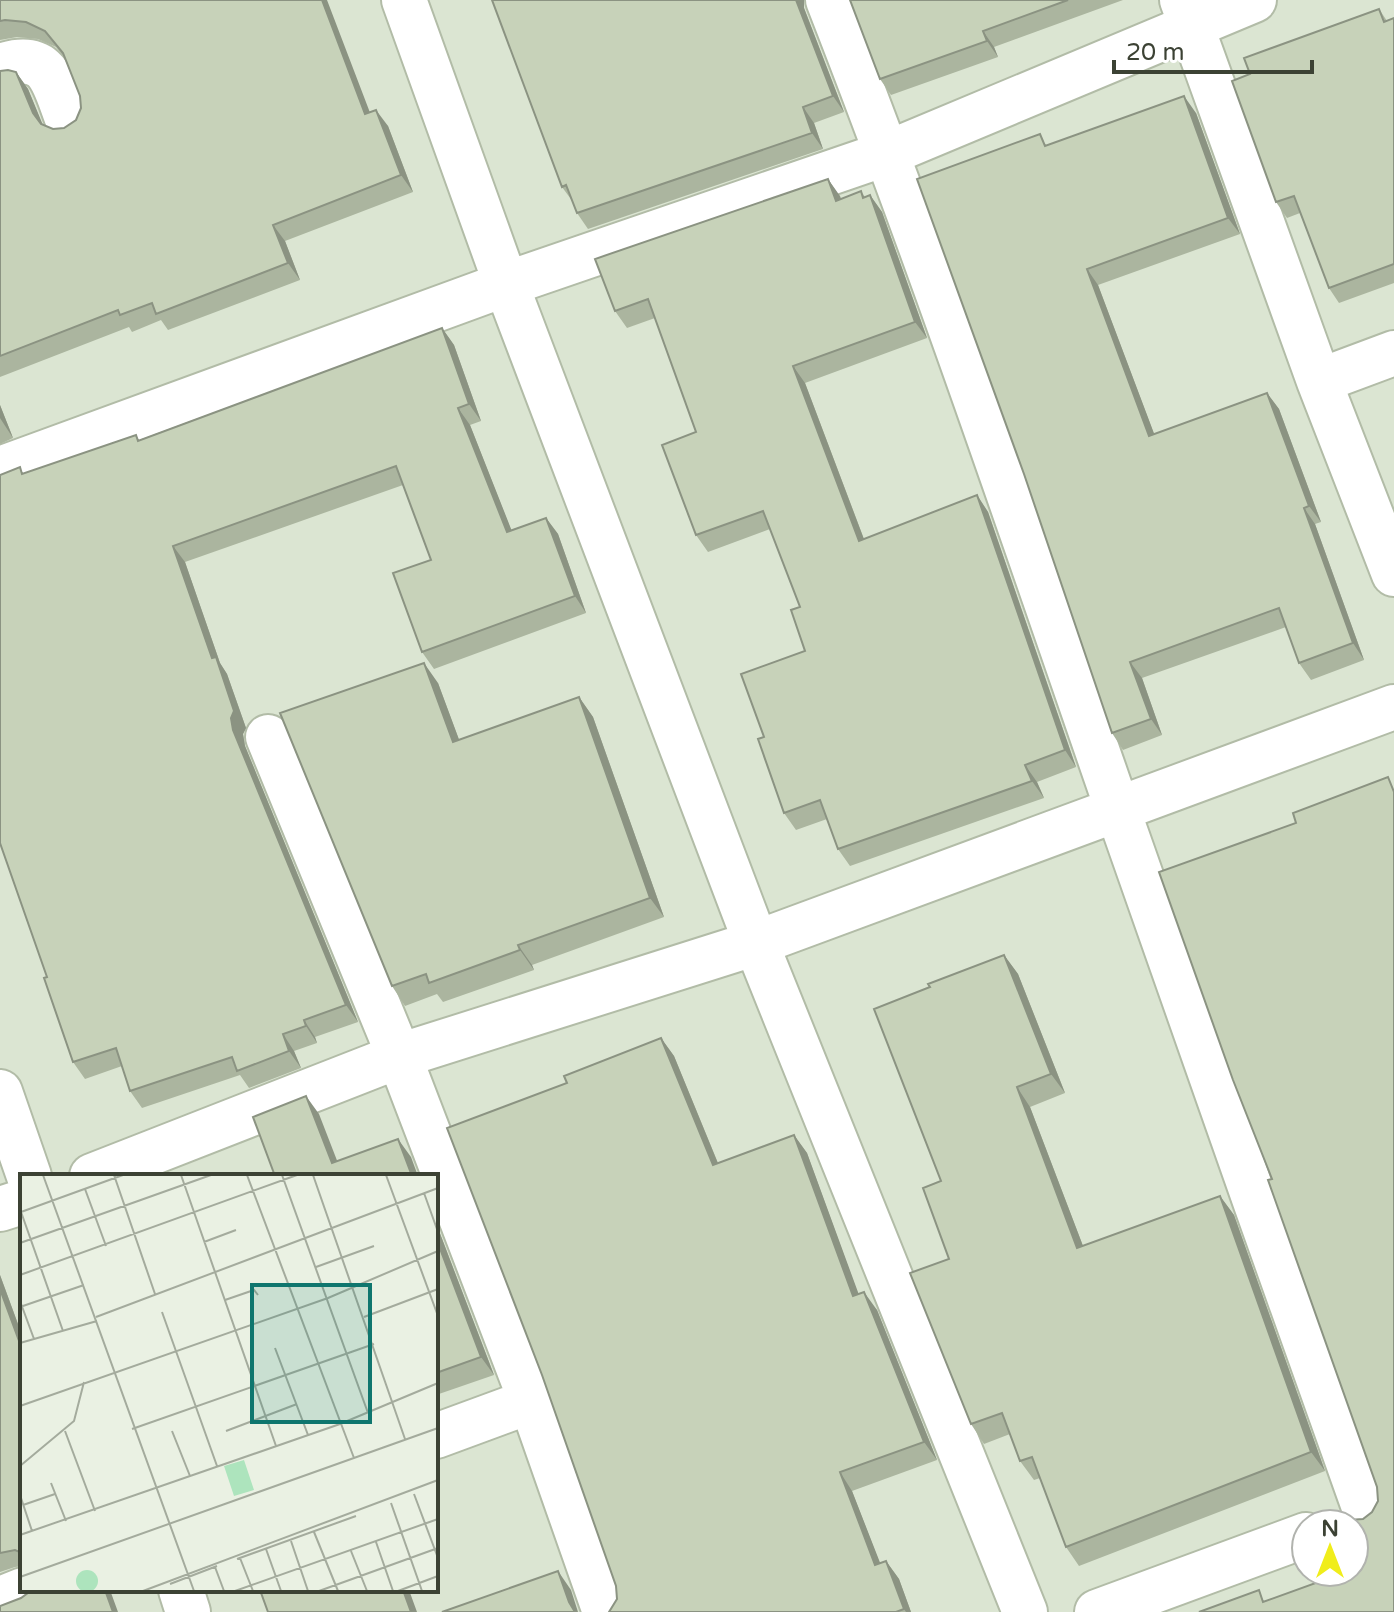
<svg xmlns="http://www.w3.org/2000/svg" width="1394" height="1612" viewBox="0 0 1394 1612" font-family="'Varela Round',sans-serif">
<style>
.residential{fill:#dbe5d2;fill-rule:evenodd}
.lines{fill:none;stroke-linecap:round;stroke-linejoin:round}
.minor-casing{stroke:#b2bca7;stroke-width:48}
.minor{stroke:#fff;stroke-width:44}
.wall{fill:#abb59f}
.shaded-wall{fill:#8b9382}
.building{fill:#c7d2b9;stroke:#8b9382;stroke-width:2}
.inset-road{fill:none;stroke:#a4ab9d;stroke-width:2}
.view{fill:#0f766e;fill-opacity:0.15;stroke:#0f766e;stroke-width:4}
.inset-edge{fill:none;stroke:#3c4234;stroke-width:4}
</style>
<rect width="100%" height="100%" fill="#eaf1e3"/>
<path class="residential" d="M0,0h1394v1612h-1394zM22,1176h414v414h-414zM1306,1524h48v48h-48z"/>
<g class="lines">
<defs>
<path id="minor" d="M404,0l102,284 250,659 269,669
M828,0c104,266 195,536 288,805 82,237 166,472 250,708
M1182,0l137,381 75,193
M0,66c50,-17 53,17 68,55
M1319,381l75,-28
M0,469l506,-185 382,-131 366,-153
M268,737l131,319 132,345 74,211
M0,1092l29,84
M92,1176l307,-120 357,-113 638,-236
M0,1209l22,-7
M436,1436l95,-35
M181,1590l7,22
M0,1599l23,-9
M1097,1612l209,-77"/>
</defs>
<use href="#minor" class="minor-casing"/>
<use href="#minor" class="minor"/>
</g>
<path class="wall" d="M0,0l370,112 18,14 25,66 -128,49 15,39 -132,50 -7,-10 -29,12 -3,-5 -129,50v-306l16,1 12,17 14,35 11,5 11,-1 12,-8 5,-12 -1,-12 -16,-39 -8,-10 -18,-8 -21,-2 -17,3z
M850,0h273l-129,47 4,10 -107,38 -11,-16z
M804,8l40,104 -30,11 9,26 -235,80 -11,-16 -4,-11 -11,-15z
M1379,9l8,12 7,-3v265l-55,20 -10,-15 -29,-75 -13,5 -11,-16 -26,-128z
M1196,113l44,121 -142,51 56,149 113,-41 12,16 42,113 -6,2 49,136 -53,20 -12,-17 -13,-36 -144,51 20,57 -39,15 -11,-17 -64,-588z
M828,179l13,20 20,-8 4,6 5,-2 12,17 45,126 -122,45 59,156 113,-44 11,17 88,255 -39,15 7,16 -194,68 -12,-17 -11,-30 -31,11 -12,-17 -20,-76 41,-86 -5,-44 -30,-78 -62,23 -12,-17v-103l-41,-114 -28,10 -12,-17z
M442,328l12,17 27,76 -11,4 41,105 35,-12 12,16 28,79 -152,56 -12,-17 9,-92 -28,-75 -218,77 35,101 7,11 19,54 -3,6 2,12 113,276 -43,15 2,6 -23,8 7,17 -52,20 -9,-13 -98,33 -12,-17 -8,-25 -37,13 -12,-17 -26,-85 -23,-504 112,-38 3,5z
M0,405l13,33 -13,6z
M438,683l21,57 120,-43 14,20 71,200 -132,48 2,5 -91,32 -6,-8 -32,12 -13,-20z
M1004,955l14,19 47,119 -35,14 53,139 137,-50 14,19 91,256 -246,95 -13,-19 -26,-69 -6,2 -14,-19 -10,-27 -26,10 -13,-20 -22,-165 -8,-78z
M661,1038l13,18 44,107 76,-28 13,18 51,141 19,16 60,150 -85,31 28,73 6,-3 13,18 12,33h-302l8,-13 -50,-516z
M436,1223l58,152 -58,20z
M0,1275l22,60v231l-7,1 -15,5z"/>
<path class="shaded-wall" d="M322,0h5l50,131 -12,-17z
M796,0h8v8l40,104 -11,-16z
M983,31l11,16 4,10 -11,-16z
M16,72l12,17 17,41 -12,-17z
M1184,96l12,17 44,121 -12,-16z
M803,107l11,16 9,26 -11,-16z
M376,110l12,16 25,66 -12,-17z
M828,179l12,17 8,21 -12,-16z
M870,195l12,17 45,126 -12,-16z
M273,225l12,16 15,39 -12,-17z
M1087,269l11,16 63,167 -12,-16z
M442,328l12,17 27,76 -12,-17z
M793,366l12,17 66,175 -12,-17z
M1267,393l12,16 42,113 -12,-16z
M0,405l13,33 -13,-20z
M458,408l12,17 49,124 -12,-17z
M977,495l11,17 88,255 -11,-17z
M1304,508l11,16 49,136 -11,-17z
M546,518l12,16 28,79 -11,-17z
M173,546l12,16 35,101 7,11 19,54 -3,6 2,12 113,276 -12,-17 -113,-275 -2,-12 -19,-60z
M1130,662l12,16 20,57 -11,-16z
M424,663l14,20 29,78 -14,-19z
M579,697l14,20 71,200 -14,-19z
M1025,765l12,17 7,16 -12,-17z
M518,945l14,20 2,5 -14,-20z
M1004,955l14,19 47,119 -14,-19z
M304,1020l11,17 2,6 -11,-17z
M283,1034l11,17 7,17 -12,-17z
M661,1038l13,18 52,127 -13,-18z
M1017,1087l13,20 61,160 -14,-19z
M306,1096l13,18 24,62 -11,-13z
M794,1135l13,18 59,161 -13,-18z
M398,1139l13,18 7,19h-6z
M1220,1196l14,19 91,256 -14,-19z
M436,1223l58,152 -13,-18 -45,-119z
M0,1275l22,60v14l-22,-60z
M864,1292l13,18 60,150 -13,-18z
M840,1472l12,19 36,92 -13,-18z
M886,1561l13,18 12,33h-5l-2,-3z
M558,1571l13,19 7,22h-3l-6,-10z
M105,1590h5l8,22h-5z
M403,1590h6l8,22h-6z"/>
<path class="building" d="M0,0h322l43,114 11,-4 25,65 -128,50 15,38 -132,51 -4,-11 -32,12 -2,-5 -118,46v-285l8,-1 8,2 17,41 8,11 12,5 11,-1 12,-8 5,-12 -1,-12 -17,-43 -18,-22 -19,-9 -21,-2 -5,1z
M492,0h304l37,96 -30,11 9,26 -235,80 -11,-28 -4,2z
M850,0h218l-85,31 4,10 -107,38z
M1379,9l5,13 10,-4v246l-65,24 -35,-92 -18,6 -44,-121 18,-7 -6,-16z
M1184,96l44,122 -141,51 62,167 118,-43 42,113 -5,2 49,135 -54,20 -20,-55 -149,54 21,57 -39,14 -88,-259 -107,-295 123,-45 5,12z
M828,179l8,22 25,-10 2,7 7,-3 45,127 -122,44 66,175 118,-46 88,255 -40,15 7,16 -194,68 -18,-49 -36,13 -26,-74 6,-2 -23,-63 64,-23 -14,-41 9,-3 -37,-96 -67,24 -34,-90 34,-13 -48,-133 -33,12 -20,-52z
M442,328l27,76 -11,4 49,124 39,-14 29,78 -153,56 -29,-79 38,-13 -35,-94 -223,80 39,112 4,-1 18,54 -3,7 2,12 113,275 -42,15 2,6 -23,8 6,17 -52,20 -5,-14 -102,34 -14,-43 -43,14 -29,-84 3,-1 -47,-134v-368l20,-8 2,7 114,-39 2,6z
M424,663l29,79 126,-45 71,201 -132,47 2,5 -91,33 -3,-9 -34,12 -112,-273z
M1388,777l6,15v820h-195l60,-22 4,12 83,-30h8v-3l2,-1 -2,-6v-38h-14l-4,-11 12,7 15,-1 9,-7 6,-11 -1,-14 -109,-307 4,-1 -39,-99 -74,-208 137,-49 -3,-10z
M1004,955l47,119 -34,13 60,161 143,-52 91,256 -245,95 -34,-90 -12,4 -18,-48 -31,11 -61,-151 39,-14 -26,-71 18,-7 -67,-172 56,-22 -2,-3z
M661,1038l52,127 81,-30 59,161 11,-4 60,150 -84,30 35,93 11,-4 18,48 -8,3h-287l8,-13 -1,-13 -74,-211 -95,-247 120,-45 -3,-7z
M306,1096l26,67 66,-24 14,37h-137l-22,-59z
M436,1238l45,119 -45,16z
M0,1289l22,60v204l-7,-3 -15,3z
M558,1571l11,31 6,10h-133z
M32,1590h73l8,22h-113v-6l21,-8z
M260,1590h143l8,22h-143z"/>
<g transform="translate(20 1174)">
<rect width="418" height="418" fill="#eaf1e3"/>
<path d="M56 407a11 11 0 1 1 22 0a11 11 0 1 1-22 0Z" fill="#ade4bd"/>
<path d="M224,286l10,30 -20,6 -10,-30z" fill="#ade4bd"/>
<path class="inset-road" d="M23,1l151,416M94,1l41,119M161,1l95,271M227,1l107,283M262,1l86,238M293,1l92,264M366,1l52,141M65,15l21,57M404,19l14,39M0,35l43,122M1,38l102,-37M184,68l32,-12M0,69l191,-68M296,93l58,-21M0,101l277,-100M205,126l29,-10 4,5M0,127l14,38M0,133l64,-22M142,138l55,154M76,143l342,-129M344,143l74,-28M0,169l77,-22M255,174l33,87M0,232l308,-108 110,-47M112,255l242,-85M45,257l30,80M152,257l18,45M206,257l71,-27M0,292l54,-45 10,-39M31,309l15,38M394,320l24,64M0,321l12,36M371,329l31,88M3,331l32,-11M294,358l24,59M0,361l320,-111 98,-41M271,367l17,50M356,368l17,49M246,375l15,42M331,377l16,40M220,384l13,33M217,385l119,-43M195,393l9,24M0,403l418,-149M150,410l47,-18M123,417l295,-111M215,417l203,-72M299,417l119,-43M378,417l40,-15"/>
<path class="view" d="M232,111h118v137h-118z"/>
<rect width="418" height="418" class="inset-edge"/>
</g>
<g transform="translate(1330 1548)"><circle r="38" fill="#ffffff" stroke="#b1b3ae" stroke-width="2"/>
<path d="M0-6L14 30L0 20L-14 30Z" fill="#f0ed1b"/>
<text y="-12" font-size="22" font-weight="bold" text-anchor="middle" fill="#3c4234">N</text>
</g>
<path d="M1114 60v12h198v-12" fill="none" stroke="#3c4234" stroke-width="4"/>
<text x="1126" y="60" font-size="24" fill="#3c4234" stroke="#ffffff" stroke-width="6" paint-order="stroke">20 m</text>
</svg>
